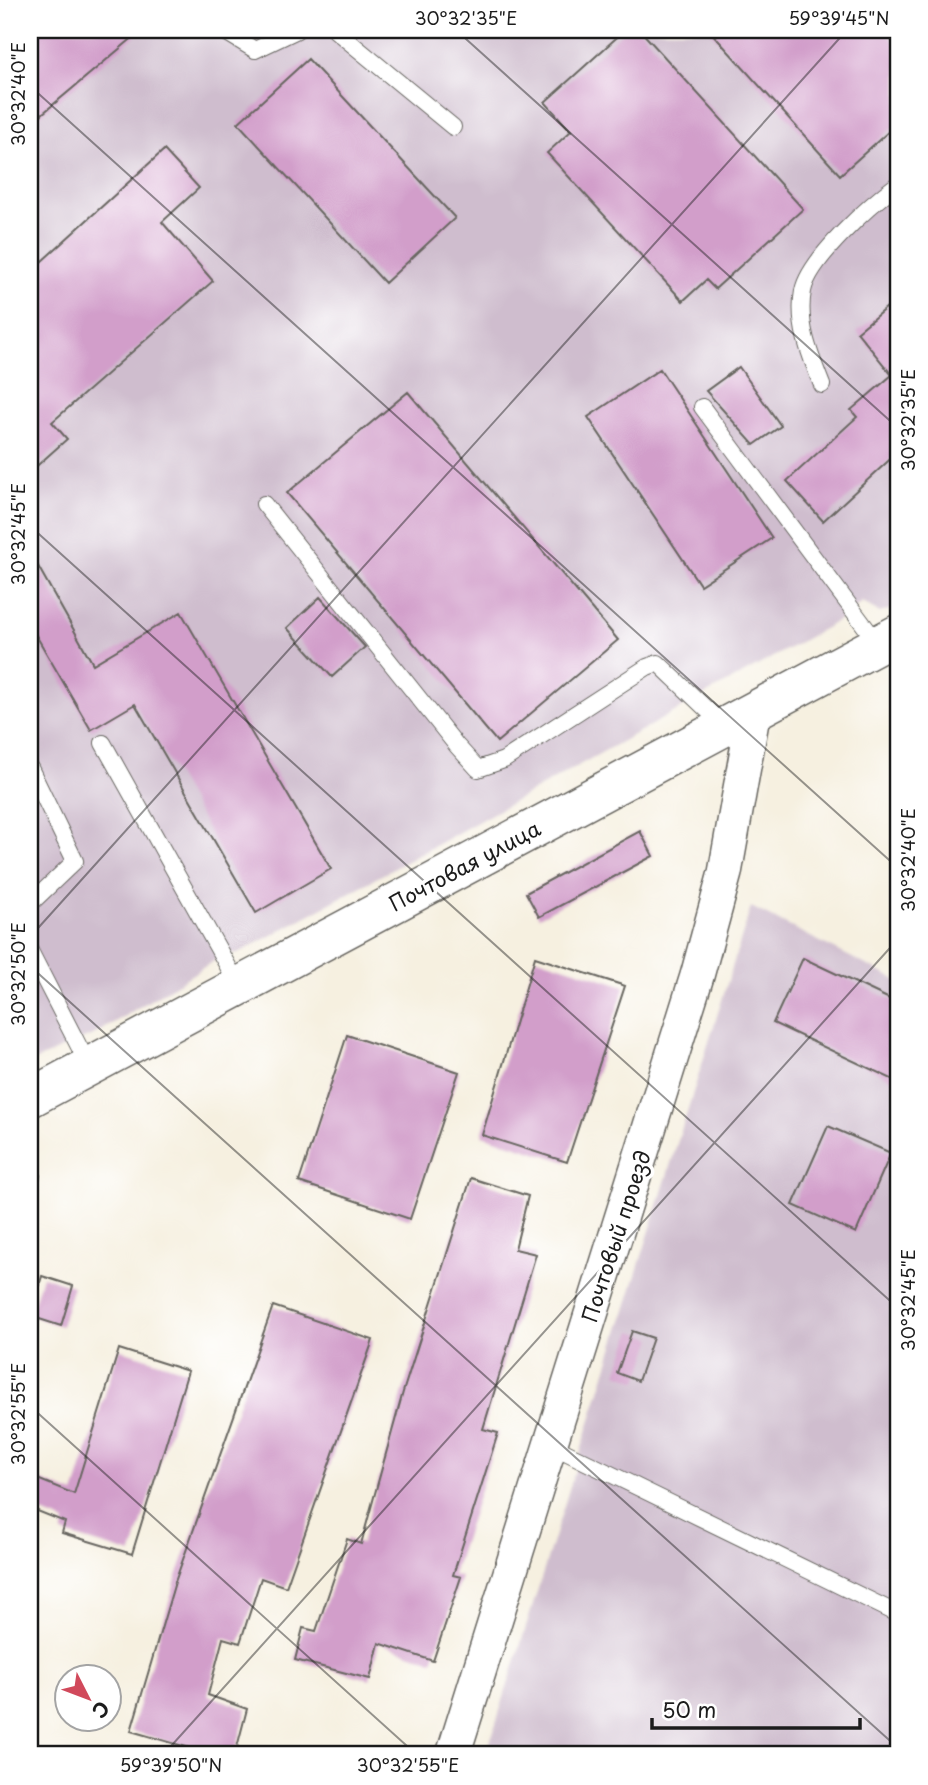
<svg xmlns="http://www.w3.org/2000/svg" width="928" height="1785" viewBox="0 0 928 1785" font-family="'Playpen Sans',sans-serif">
<style>
.industrial{fill:#cfbdce}
.building{fill:#d29eca}
.lines{fill:none;stroke-linecap:round;stroke-linejoin:round}
.service-casing{stroke:#686661;stroke-width:18}
.minor-casing{stroke:#686661;stroke-width:36}
.tertiary-casing{stroke:#686661;stroke-width:41}
.service{stroke:#fff;stroke-width:16}
.minor{stroke:#fff;stroke-width:33}
.tertiary{stroke:#fff;stroke-width:38}
.ticks{fill:none;stroke:#1c1c1c;stroke-width:2;stroke-opacity:0.45}
.labels{text-anchor:middle;dominant-baseline:central;stroke-width:7;stroke-linejoin:round;paint-order:stroke}
.street-label{font-size:21px;fill:#1c1c1c;stroke:#fff}
.neatline{fill:none;stroke:#1c1c1c;stroke-width:2.5}
.ticks-label{font-size:18px;text-anchor:middle;fill:#1c1c1c}
</style>
<rect width="100%" height="100%" fill="#fff"/>
<filter id="ink" filterUnits="userSpaceOnUse"><feTurbulence type="fractalNoise" baseFrequency=".0143" numOctaves="2"/><feDisplacementMap in="SourceGraphic" scale="14" xChannelSelector="R" yChannelSelector="G"/><feConvolveMatrix kernelMatrix="1 2 1 2 8 2 1 2 1" color-interpolation-filters="sRGB"/></filter>
<filter id="wash" filterUnits="userSpaceOnUse"><feTurbulence type="fractalNoise" baseFrequency=".00686" numOctaves="4" result="noise"/><feDisplacementMap in="SourceGraphic" scale="28" xChannelSelector="R" yChannelSelector="G"/><feGaussianBlur stdDeviation="1.57" result="paint"/><feColorMatrix in="noise" values="0 0 0 0 0 0 0 0 0 0 0 0 0 0 0 0 0 1.4 0 .05"/><feComposite in="paint" operator="in"/></filter>
<g filter="url(#wash)">
<rect width="100%" height="100%" fill="#f6f0e0"/>
<path class="industrial" d="M30,30h868v577l-18,6 -18,-11 -17,15 -436,243 -170,93 -17,3 -125,77 -67,30z
M751,907l147,74v774h-412z"/>
<g id="blocks">
<path class="building" d="M30,30h112l-112,94z
M625,30h15l163,179 -88,80 -9,-9 -23,21 -136,-148 24,-22 -26,-29z
M709,30h174l15,17v76l-58,52z
M308,59l147,159 -70,65 -147,-160z
M164,150l35,38 -37,34 51,59 -161,141 15,17 -37,33v-200z
M898,298v154l-75,69 -36,-40 70,-64 -6,-7 41,-35 -35,-43z
M739,367l42,59 -27,19 -48,-54z
M660,369l112,169 -72,47 -112,-168z
M408,392l210,248 -121,102 -210,-249z
M30,552l63,112 88,-52 150,257 -75,44 -121,-209 -44,26 -61,-105z
M320,597l45,50 -33,30 -45,-49z
M640,831l13,25 -114,61 -13,-24z
M535,957l90,29 -58,176 -85,-27z
M803,958l95,45v79l-125,-59z
M347,1035l112,37 -49,147 -111,-37z
M828,1126l63,27 -35,80 -63,-28z
M471,1178l57,18 -13,53 21,5 -53,175 15,4 -45,142 8,2 -28,84 -54,-18 -9,36 -75,-19 8,-32 13,3 31,-92 14,5 42,-152z
M42,1276l31,10 -12,40 -31,-10z
M273,1306l100,34 -87,247 -25,-9 -21,65 -17,-5 -15,57 39,14 -12,46h-21l-83,-24 44,-149z
M632,1331l21,7 -15,43 -21,-8z
M119,1349l69,22 -56,183 -70,-21 3,-11 -35,-14v-32l44,18z"/>
</g>
</g>
<g filter="url(#ink)">
<use href="#blocks" fill-opacity="0" stroke="#686661" stroke-width="2"/>
<g class="lines">
<defs>
<path id="service" d="M222,30l33,20 42,-20
M335,30l118,97
M822,385c-12,-30 -25,-61 -19,-94 6,-32 69,-88 95,-107
M702,407l176,237
M264,504l193,242 21,23 26,-9 143,-93 11,-4 65,62
M103,743l136,243
M30,768l45,93 -45,43
M30,951l59,115
M30,1166l2,9 -2,8
M549,1444l349,170"/>
<path id="minor" d="M453,1755l244,-779 28,-103 29,-163"/>
<path id="tertiary" d="M30,1098l868,-464"/>
</defs>
<use href="#service" class="service-casing"/>
<use href="#minor" class="minor-casing"/>
<use href="#tertiary" class="tertiary-casing"/>
<use href="#service" class="service"/>
<use href="#minor" class="minor"/>
<use href="#tertiary" class="tertiary"/>
</g>
</g>
<path class="ticks" d="M456,30l442,398M30,86l868,782M30,526l868,782M30,937l817,-907M30,966l868,782M30,1406l387,349M163,1755l735,-816"/>
<g class="labels">
<g class="street-label">
<text transform="translate(464 865) rotate(-28)">Почтовая улица</text>
<text transform="translate(615 1236) rotate(-72)">Почтовый проезд</text>
</g>
</g>
<rect width="928" height="1785" fill="none" stroke="#fff" stroke-width="77"/>
<g transform="translate(88 1698) rotate(132)"><circle r="33" fill="#ffffff" stroke="#a4a4a4" stroke-width="2"/>
<path d="M0-5L12 26L0 18L-12 26Z" fill="#d1495b"/>
<text y="-10" font-size="19" font-weight="bold" text-anchor="middle" fill="#1c1c1c">С</text>
</g>
<path d="M652 1718v10h208v-10" fill="none" stroke="#1c1c1c" stroke-width="3.5"/>
<text x="662" y="1718" font-size="21" fill="#1c1c1c" stroke="#ffffff" stroke-width="5" paint-order="stroke">50 m</text>
<rect x="38" y="38" width="852" height="1708" class="neatline"/>
<g class="ticks-label">
<text x="466" y="25">30°32'35"E</text>
<text x="839" y="25">59°39'45"N</text>
<text transform="translate(19 94) rotate(-90)" y="6">30°32'40"E</text>
<text transform="translate(909 420) rotate(-90)" y="6">30°32'35"E</text>
<text transform="translate(19 534) rotate(-90)" y="6">30°32'45"E</text>
<text transform="translate(909 860) rotate(-90)" y="6">30°32'40"E</text>
<text transform="translate(19 974) rotate(-90)" y="6">30°32'50"E</text>
<text transform="translate(909 1300) rotate(-90)" y="6">30°32'45"E</text>
<text transform="translate(19 1414) rotate(-90)" y="6">30°32'55"E</text>
<text x="171" y="1772">59°39'50"N</text>
<text x="408" y="1772">30°32'55"E</text>
</g>
</svg>
